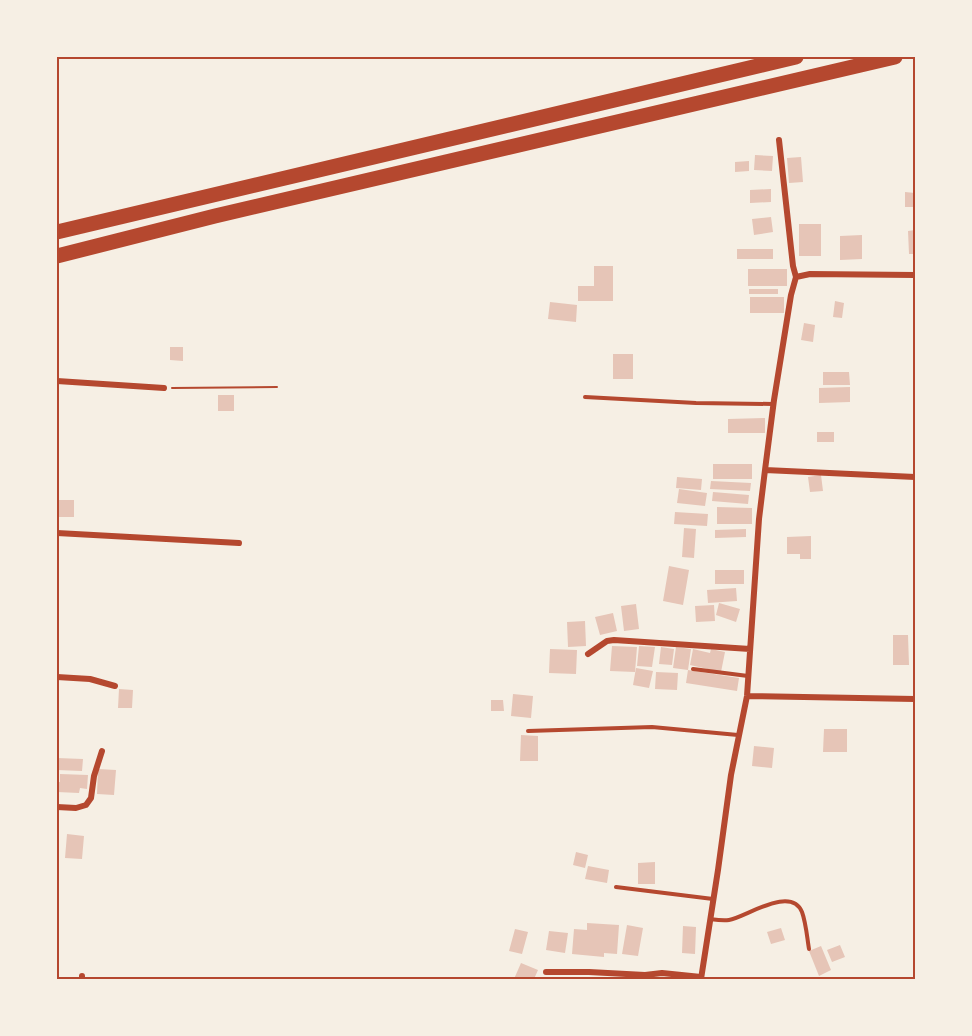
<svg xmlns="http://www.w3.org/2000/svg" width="972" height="1036" viewBox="0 0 972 1036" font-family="Raleway,sans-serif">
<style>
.building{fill:#e6c5b7}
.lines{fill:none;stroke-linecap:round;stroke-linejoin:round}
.path{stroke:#b5482f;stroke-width:2}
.service{stroke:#b5482f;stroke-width:4}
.minor{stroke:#b5482f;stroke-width:6}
.motorway{stroke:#b5482f;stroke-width:15}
.neatline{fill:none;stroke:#b5482f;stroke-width:2}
</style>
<rect width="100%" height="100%" fill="#f6efe4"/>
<path class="building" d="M755,155l18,1 -1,15 -18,-1z
M801,157l2,25 -14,1 -2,-25z
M749,161v10l-14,1v-10z
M771,189v13l-21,1v-13z
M905,192l10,1v14h-10z
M771,217l2,15 -19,3 -2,-16z
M799,224h22v32h-22z
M915,230v24h-6l-1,-23z
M862,235v24l-22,1v-24z
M737,249h36v10h-36z
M594,266h19v35h-35v-15h16z
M748,269h39v17h-39z
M749,289h29v5h-29z
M750,297h34v16h-34z
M835,301l9,2 -2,15 -9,-1z
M550,302l27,3 -1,17 -28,-3z
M804,323l11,2 -2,17 -12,-2z
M170,347h13v14l-13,-1z
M613,354h20v25h-20z
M823,372h26l1,13h-27z
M850,387v15l-31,1v-15z
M218,395h16v16h-16z
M765,418v15h-37v-14z
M817,432h17v10h-17z
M713,464h39v15h-39z
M821,475l2,16 -13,1 -2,-15z
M677,477l25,2 -1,11 -25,-2z
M711,481l40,2 -1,8 -40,-2z
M679,489l28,4 -2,13 -28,-3z
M713,492l36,3 -1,9 -36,-3z
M57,500h17v17h-17z
M717,507l35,1v16h-35z
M675,512l33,2 -1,12 -33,-2z
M684,528l12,1 -2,29 -12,-1z
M746,529v8l-31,1v-8z
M811,536v23h-11v-5h-13v-17z
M669,566l20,4 -6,35 -20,-4z
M715,570h29v14h-29z
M736,588l1,13 -29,2 -1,-13z
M719,603l21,6 -4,13 -20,-7z
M636,604l3,25 -15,2 -3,-25z
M714,605l1,16 -19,1 -1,-16z
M613,613l4,18 -17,4 -5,-18z
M585,621l1,25 -18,1 -1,-25z
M893,635h15l1,30h-16z
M612,646l25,1 -2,25 -25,-1z
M639,646l16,1 -3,20 -15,-1z
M661,647l13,2 -2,16 -13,-1z
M676,647l15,2 -3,21 -15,-2z
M550,649l27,1 -1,24 -27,-1z
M693,649l17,4 1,-4 14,3 -4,20 -31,-7z
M636,668l17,3 -4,17 -16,-3z
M688,670l51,8 -2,13 -51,-8z
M656,672l22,1 -1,17 -22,-1z
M119,689l14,1 -1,18h-14z
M513,694l20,2 -2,22 -20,-2z
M491,700h12l1,11h-13z
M824,729h23v23h-24z
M521,735l17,1v25h-18z
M754,746l20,2 -2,20 -20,-2z
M57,758l26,1 -1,12 -25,-1z
M98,769l18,1 -2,25 -17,-1z
M60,774l28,1 -1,14 -7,-1 -1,5 -22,-1v-10h3z
M67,834l17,2 -2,23 -17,-1z
M576,852l12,3 -3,13 -12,-3z
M655,862v22h-17v-21z
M588,866l21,4 -2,13 -22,-4z
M587,923l32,2 -2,29 -13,-1v4l-32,-3 2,-25 13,1z
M627,925l16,3 -5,28 -16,-2z
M683,926l13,1 -1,27 -13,-1z
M781,928l4,12 -14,4 -4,-12z
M515,929l13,3 -6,22 -13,-3z
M549,931l19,2 -3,20 -19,-3z
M840,945l5,12 -13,5 -5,-12z
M821,946l10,24 -12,6 -10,-25z
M521,963l17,7 -4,9h-20z"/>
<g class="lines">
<path class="path" d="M172,388l105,-1"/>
<path class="service" d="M585,397l111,6 77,1
M693,669l55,7
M528,731l124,-4 86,8
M616,887l97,12
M710,919c7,1 13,2 19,1 17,-3 62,-35 73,-8 4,11 5,25 7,37"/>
<path class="minor" d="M779,140l14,126 3,11
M57,381l107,7
M765,470l150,7
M57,533l182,10
M588,654l19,-13 7,-1 136,9
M57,677l33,2 25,7
M747,696l168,3
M57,807l19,1 10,-3 5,-7 3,-22 8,-25
M546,972h43l56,3 17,-2 39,4
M82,979v-3
M701,979l17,-109 13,-95 16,-79 12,-177 6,-49 9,-70 17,-105 5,-18 14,-3 105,1"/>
<path class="motorway" d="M57,232l739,-175
M57,256l158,-40 680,-159"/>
</g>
<rect width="972" height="1036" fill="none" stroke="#f6efe4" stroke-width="117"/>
<rect x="58" y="58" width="856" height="920" class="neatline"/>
</svg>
